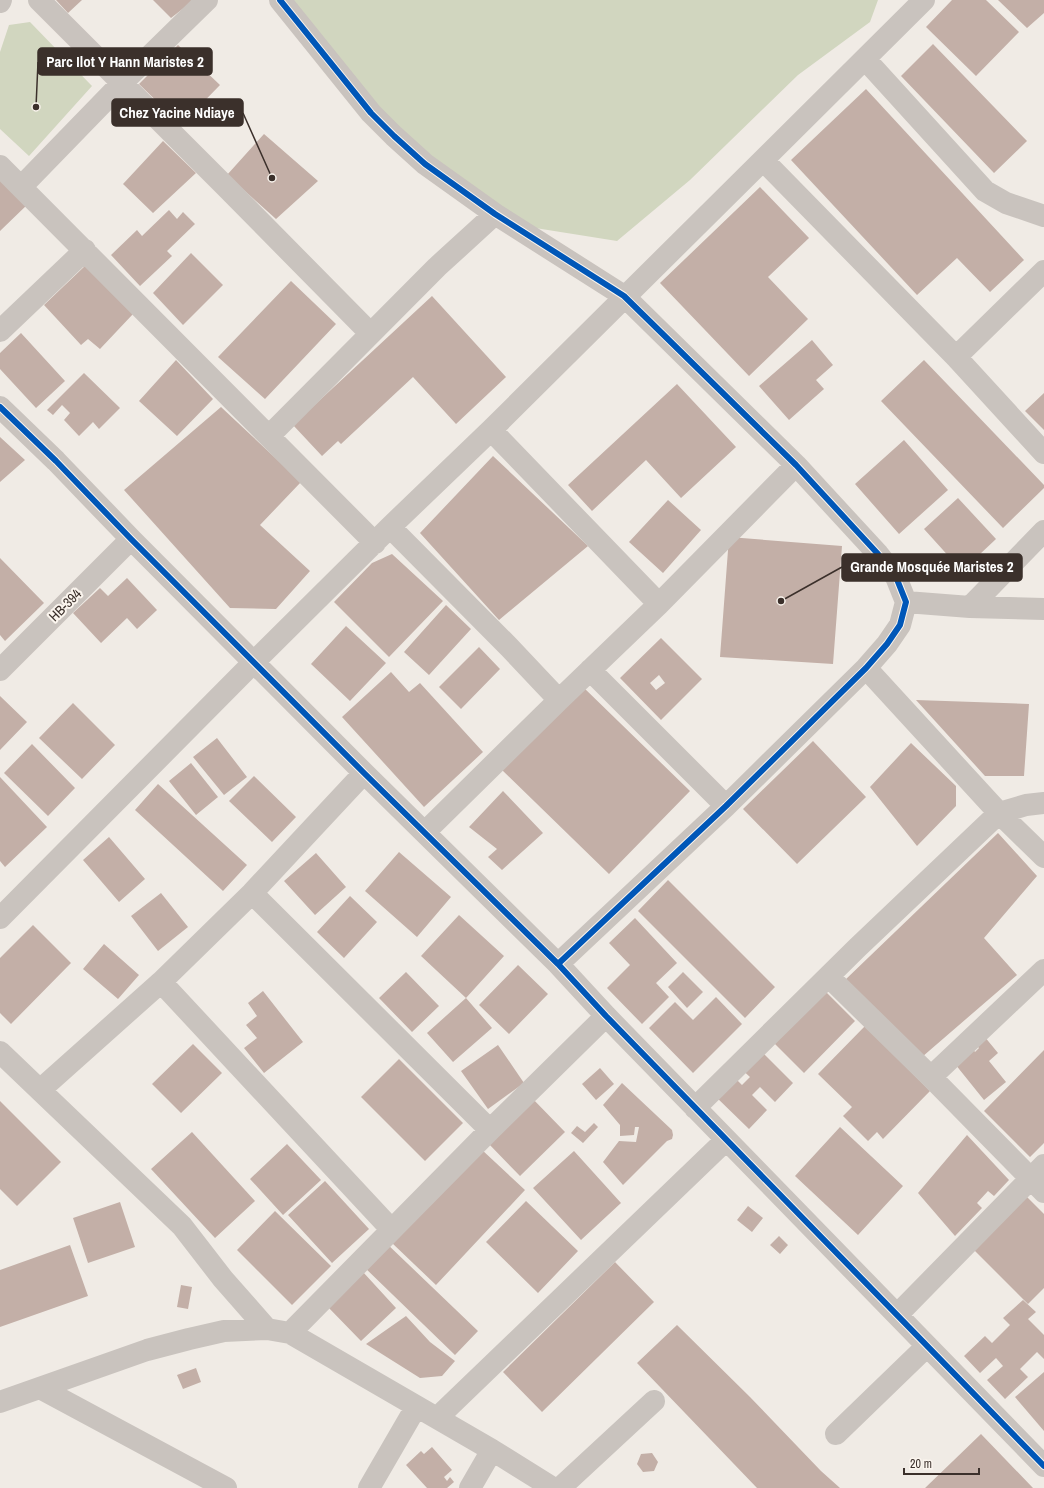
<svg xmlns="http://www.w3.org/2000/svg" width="1044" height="1488" viewBox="0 0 1044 1488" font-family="'Archivo Narrow',sans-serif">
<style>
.green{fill:#d1d6bf}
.building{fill:#c3afa7;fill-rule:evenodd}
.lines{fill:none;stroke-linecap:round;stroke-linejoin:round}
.minor{stroke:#c9c3be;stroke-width:22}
.cycleway-casing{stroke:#fbf5ee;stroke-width:8}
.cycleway{stroke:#0057b8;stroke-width:6}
.labels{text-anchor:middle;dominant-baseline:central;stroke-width:4;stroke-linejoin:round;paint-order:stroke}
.street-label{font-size:14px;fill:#3b302b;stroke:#fbf5ee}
.leader{fill:none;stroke:#3b302b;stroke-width:1.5}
.callout-dot{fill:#3b302b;stroke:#fbf5ee;stroke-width:1.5}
.callout{fill:#3b302b;stroke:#3b302b;stroke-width:1.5}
.callout-label{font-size:15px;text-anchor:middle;font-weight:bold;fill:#fff}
</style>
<rect width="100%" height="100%" fill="#f0ebe5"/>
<path class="green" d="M290,0h588l-8,22 -72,53 -108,105 -73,61 -88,-14 -107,-73 -57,-58z
M30,22l62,64 -63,70 -29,-27v-77l9,-27z"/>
<path class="building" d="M56,0h26l-14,13z
M153,0h41l-23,18z
M952,0h34l33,32 -43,44 -50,-49z
M998,0h46v13l-17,15z
M933,44l94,97 -33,32 -93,-97z
M178,45l42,40 -39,40 -42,-41z
M866,89l158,171 -34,32 -33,-34 -40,37 -126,-135z
M264,134l54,47 -42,38 -49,-44z
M163,141l33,32 -43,40 -30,-29z
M0,177l29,26 -29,28z
M760,187l49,51 -41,39 40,42 -59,57 -89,-93z
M169,210l8,9 6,-7 12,12 -28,27 5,5 -32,30 -29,-31 26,-25 5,6z
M191,253l32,32 -40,40 -30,-32z
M87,264l46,50 -33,35 -12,-10 -7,6 -37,-40z
M291,281l45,43 -71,75 -47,-42z
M432,296l74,81 -50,47 -43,-47 -72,67 -3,-3 -16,15 -29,-31z
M21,333l44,48 -29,27 -36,-39v-16z
M812,340l21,25 -17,15 8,9 -35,31 -30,-34z
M176,360l37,39 -36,37 -38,-35z
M924,360l120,125v3l-41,40 -122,-127z
M84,373l36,35 -21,21 -6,-7 -14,14 -15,-16 6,-7 -8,-8 -9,10 -6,-5z
M677,384l59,63 -55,51 -35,-38 -54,51 -24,-26z
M1044,393v37l-19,-19z
M221,407l80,75 -41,43 50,46 -34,38 -46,-1 -106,-118z
M0,437l25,23 -25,22z
M904,440l44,50 -49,44 -44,-50z
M493,456l95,90 -89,74 -79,-87z
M958,498l38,41 -34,32 -38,-42z
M668,500l33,30 -38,43 -34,-31z
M729,537l113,9 -9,118 -113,-7z
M392,554l51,47 -54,56 -55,-55 38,-39z
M0,558l44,45 -39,38 -5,-6z
M127,578l30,32 -20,19 -10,-11 -26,25 -28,-30 27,-25 8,8z
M446,605l25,24 -42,46 -25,-23z
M346,626l40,37 -36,38 -39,-37z
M661,638l41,41 -41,41 -41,-42zM659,675l6,8 -9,7 -6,-7z
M479,647l21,22 -39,40 -22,-22z
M391,672l18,20 11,-9 63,69 -59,55 -82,-90z
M582,686l108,105 -81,83 -107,-104z
M0,696l27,26 -27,28z
M916,700l113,4 -5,72h-39z
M73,703l42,42 -33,34 -43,-41z
M217,738l30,39 -23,18 -31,-38z
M813,741l53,56 -69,67 -54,-55z
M911,743l45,43v20l-39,40 -47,-59z
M32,744l43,44 -27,28 -44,-43z
M191,763l27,34 -22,18 -27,-34z
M254,776l42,41 -24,25 -43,-41z
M0,777l47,50 -42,40 -5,-6z
M158,784l89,81 -24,26 -88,-81z
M503,791l40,42 -41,37 -14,-13 9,-8 -28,-22z
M998,833l39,43 -53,62 33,37 -95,82 -78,-76z
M109,837l36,42 -26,23 -36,-42z
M399,852l52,45 -34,40 -52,-46z
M316,853l30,34 -31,28 -31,-34z
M668,880l107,107 -30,31 -107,-107z
M161,893l27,34 -30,24 -27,-35z
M350,896l27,26 -33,36 -27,-26z
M459,915l45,41 -38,42 -45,-42z
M635,918l42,45 -21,20 13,14 -27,27 -35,-36 23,-23 -21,-22z
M33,925l38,38 -60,61 -11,-11v-55z
M104,944l35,31 -21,24 -35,-30z
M518,965l30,29 -39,40 -30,-29z
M406,972l33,34 -27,26 -33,-34z
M683,972l20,20 -16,16 -19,-21z
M820,986l35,35 -51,52 -35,-35z
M263,991l40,51 -39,31 -20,-25 13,-10 -11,-13 11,-9 -9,-13z
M716,997l26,27 -49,49 -44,-45 26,-26 18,18z
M466,998l26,30 -39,34 -26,-29z
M865,1026l65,65 -47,48 -6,-7 -9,9 -25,-25 9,-9 -34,-33z
M984,1036l14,17 -9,8 17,21 -22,18 -29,-36 18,-15 2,3 4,-4 -4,-4z
M193,1044l29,29 -41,40 -29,-29z
M498,1045l26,38 -36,26 -27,-38z
M758,1048l35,35 -18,19 -15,-15 -8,8 15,15 -18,19 -36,-35 19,-19 10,10 8,-8 -11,-10z
M1044,1050v93l-14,14 -46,-46z
M399,1059l64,64 -38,38 -64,-64z
M600,1068l14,16 -18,16 -14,-16z
M622,1083l50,47 1,5 -1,4 -5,2 -44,44 -20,-23 16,-21 17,1 3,-15h-4l-1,8 -14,1v-11l-17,-20z
M531,1097l34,35 -45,44 -34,-35z
M0,1101l61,61 -44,44 -17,-17z
M594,1123l4,4 -15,16 -12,-10 6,-7 8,6z
M840,1127l63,59 -45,49 -63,-59z
M192,1132l63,69 -40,37 -64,-69z
M967,1135l42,45 -15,16 -6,-5 -11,12 5,5 -27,28 -37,-43z
M287,1144l34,36 -38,35 -33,-36z
M481,1149l44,41 -89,95 -44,-42z
M574,1151l47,52 -40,37 -48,-52z
M325,1181l44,48 -37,34 -44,-48z
M1025,1195l19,19v74l-16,16 -55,-55z
M526,1201l52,50 -40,42 -52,-51z
M120,1202l15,45 -47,16 -15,-45z
M748,1206l15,12 -11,14 -15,-12z
M275,1211l56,55 -39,39 -55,-55z
M779,1236l9,9 -8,9 -10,-9z
M384,1241l94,90 -23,24 -94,-91z
M70,1245l18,51 -88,31v-57z
M615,1262l39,40 -112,110 -39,-40z
M363,1272l33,36 -35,33 -34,-35z
M181,1285l11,2 -4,22 -11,-2z
M1023,1300l13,12 -8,7 16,16v24l-7,-7 -17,17 8,8 -23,22 -18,-19 16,-14 -7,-8 -16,15 -16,-17 21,-20 7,7 18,-18 -7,-7z
M406,1316l24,26 25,19 -13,15 -22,2 -54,-34z
M677,1325l73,72 71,74 19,17h-83l-120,-125z
M196,1368l5,14 -18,7 -6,-14z
M1044,1372v59l-29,-34z
M981,1434l52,54h-108z
M432,1447l20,23 -8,7 3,4 3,-4 4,5 -7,6h-20l-21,-23 15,-14 3,3z
M652,1453l6,9 -4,9 -11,1 -6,-8 4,-10z"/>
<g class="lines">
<path class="minor" d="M39,0l187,187 144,146
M280,0l91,113 23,23 31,28 70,50 129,82 172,169 82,89 18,23 10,25 -6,23 -13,19 -21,24 -140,138 -168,158
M0,2l1,-2
M865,59l120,132 21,12 38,13
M763,160l193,197 88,96
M0,166l375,377
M21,187l101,-104 85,-83
M0,331l85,-81
M956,357l88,-86
M0,407l56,54 75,78 233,234 194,191 48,52 438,450
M491,430l168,174
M269,436l168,-169 58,-53
M390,527l119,120 50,53
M906,602l64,5 74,2
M970,607l74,-76
M866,668l133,145 45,44
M0,670l131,-131
M590,670l136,136
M425,832l134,-132 100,-96 137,-139
M252,893l238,237
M0,918l254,-256 136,-135 101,-97 433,-430
M829,977l102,100 113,115
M161,982l230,247
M0,1052l182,174 41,53 44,50
M931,1077l113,-107
M40,1090l121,-108 91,-89 112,-120
M695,1108l162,-160 142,-135 27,-8 18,-2
M897,1315l147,-150
M290,1333l200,-203 116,-114
M40,1388l186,100
M0,1402l147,-52 42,-11 35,-8 43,-2 23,4 202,117 61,38
M437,1418l289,-278
M836,1434l91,-88
M369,1488l47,-81
M470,1488l22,-38
M560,1488l94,-87"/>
<defs>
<path id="cycleway" d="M280,0l91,113 23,23 31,28 70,50 129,82 172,169 82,89 18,23 10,25 -6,23 -13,19 -21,24 -140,138 -168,158
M0,407l56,54 75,78 233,234 194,191 48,52 438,450"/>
</defs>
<use href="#cycleway" class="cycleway-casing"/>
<use href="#cycleway" class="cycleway"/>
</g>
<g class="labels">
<g class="street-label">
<text transform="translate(65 605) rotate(-45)">HB-394</text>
</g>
</g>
<path class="leader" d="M36 107L38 62M272 178L243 113M781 601L842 567"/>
<g class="callout-dot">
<circle cx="36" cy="107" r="4"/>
<circle cx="272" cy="178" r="4"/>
<circle cx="781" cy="601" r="4"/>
</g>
<g class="callout">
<rect x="38" y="48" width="174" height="27" rx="4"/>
<rect x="112" y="99" width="131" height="27" rx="4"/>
<rect x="842" y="554" width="180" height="27" rx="4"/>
</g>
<g class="callout-label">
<text x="125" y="67">Parc Ilot Y Hann Maristes 2</text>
<text x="177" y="118">Chez Yacine Ndiaye</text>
<text x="932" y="572">Grande Mosquée Maristes 2</text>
</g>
<path d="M904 1468v6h75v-6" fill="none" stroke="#3b302b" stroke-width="2"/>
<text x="910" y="1468" font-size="12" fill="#3b302b" stroke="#fbf5ee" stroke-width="3" paint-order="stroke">20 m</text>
</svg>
